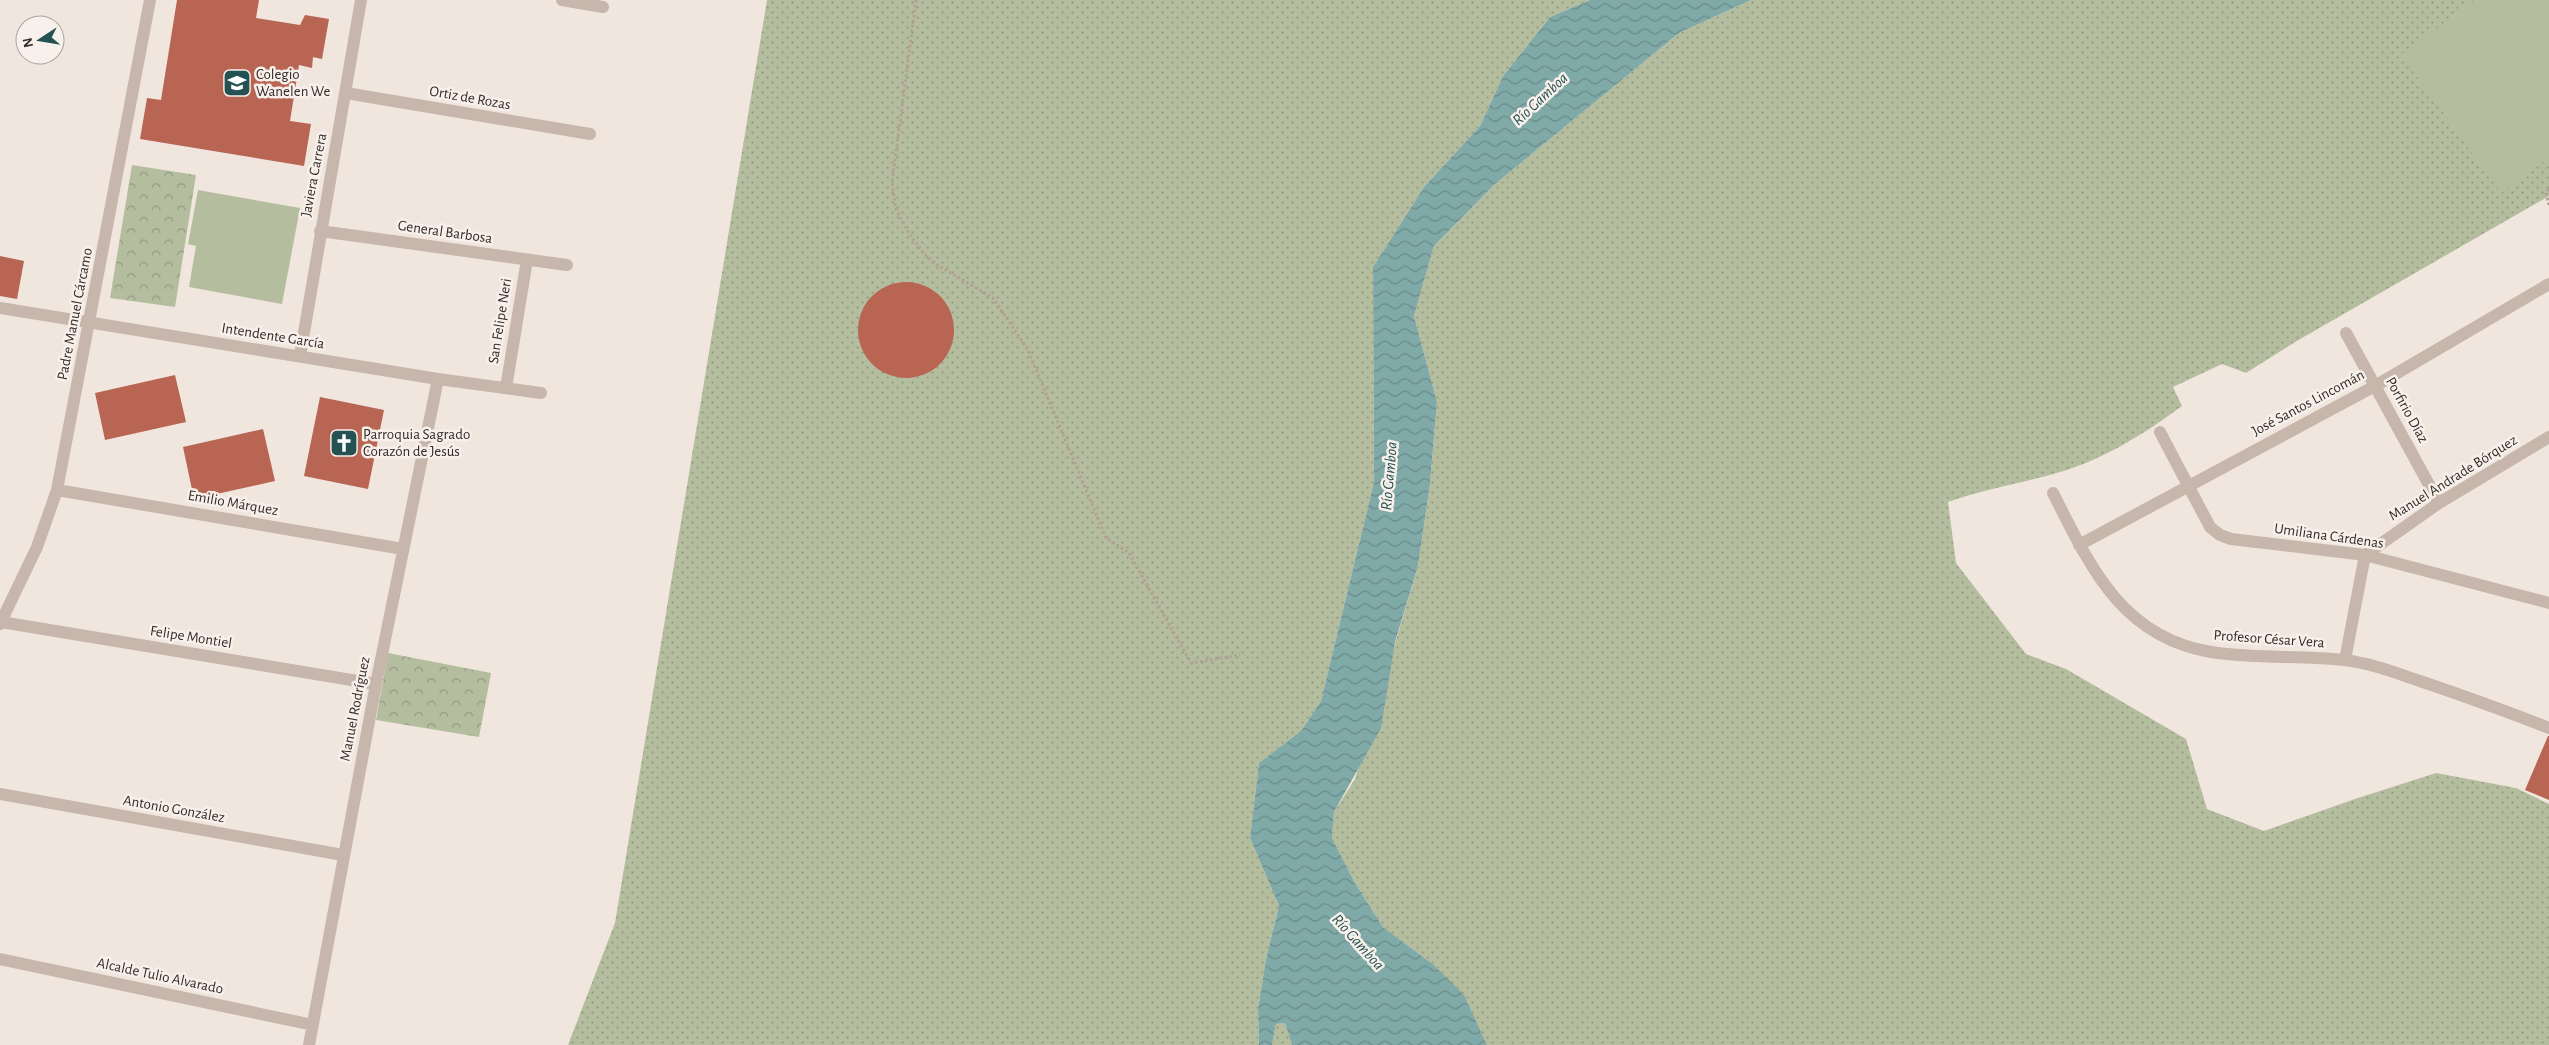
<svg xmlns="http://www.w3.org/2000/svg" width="2549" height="1045" viewBox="0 0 2549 1045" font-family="'Alegreya Sans',sans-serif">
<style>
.grass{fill:url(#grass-dots)}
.park{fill:url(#park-crowns)}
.pitch{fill:#b5bd9f}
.water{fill:url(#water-waves)}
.building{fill:#b86553}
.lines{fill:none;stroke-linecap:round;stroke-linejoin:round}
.path{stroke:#b2a095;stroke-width:3;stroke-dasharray:2.5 2.5;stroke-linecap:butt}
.minor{stroke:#c6b6ab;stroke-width:12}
.labels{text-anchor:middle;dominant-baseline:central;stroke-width:5;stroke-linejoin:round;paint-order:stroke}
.poi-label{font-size:15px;fill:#352c29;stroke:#f8f0ea;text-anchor:start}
.street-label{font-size:15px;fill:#352c29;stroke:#f8f0ea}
.water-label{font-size:16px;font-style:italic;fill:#245252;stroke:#f8f0ea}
</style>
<defs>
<pattern id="grass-dots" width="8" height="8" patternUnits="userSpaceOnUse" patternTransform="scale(1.25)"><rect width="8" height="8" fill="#b5bd9f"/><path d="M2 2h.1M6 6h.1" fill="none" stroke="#949a82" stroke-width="1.8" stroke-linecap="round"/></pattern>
<pattern id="park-crowns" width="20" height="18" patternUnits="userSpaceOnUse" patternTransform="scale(1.25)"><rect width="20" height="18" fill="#b5bd9f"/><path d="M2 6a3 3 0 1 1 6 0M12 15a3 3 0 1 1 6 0" fill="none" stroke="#949a82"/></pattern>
<pattern id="water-waves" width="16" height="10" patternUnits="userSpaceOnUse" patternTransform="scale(1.25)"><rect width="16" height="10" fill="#80aaa8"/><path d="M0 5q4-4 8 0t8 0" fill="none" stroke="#6a8b89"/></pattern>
</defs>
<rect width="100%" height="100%" fill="#f0e6de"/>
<path class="grass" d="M767,0h823l-40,17 -47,59 -23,50 -56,61 -51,80 1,215 -53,219 -20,30 -42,32 -9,75 29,68 -13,53 -8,50 1,36h-691l47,-122z
M1751,0h798v196l-254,146 -49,31 -24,-9 -49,23 9,19c-37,27 -77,53 -122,66 -37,11 -76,17 -112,30l8,61 70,91 40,15 120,70 21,70 57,22 91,-32 81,-26 80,15 33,16v241h-1062l-24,-50 -29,-30 -51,-38 -28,-44 -23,-45 2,-26 21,-33 63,-213 12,-82 7,-82 -23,-86 20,-70 60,-61 185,-152z
M1285,1023l7,22h-20l4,-21z"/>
<path class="park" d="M132,165l64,10 -21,132 -65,-9z
M388,653l103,20 -12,64 -103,-17z"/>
<path class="pitch" d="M2476,0h73v158l-48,35 -100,-139z
M198,190l102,18 -18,96 -93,-17 7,-41 -8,-2z"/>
<path class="water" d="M1590,0h161l-72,33 -185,152 -60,61 -20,70 23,86 -7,82 -12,82 -23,76 -14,86 -47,84 -2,26 23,45 28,44 51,38 30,30 23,50h-195l-7,-22 -9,1 -4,21h-13l-1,-36 8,-50 13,-53 -29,-68 9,-75 42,-32 20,-30 53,-219 -1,-215 51,-80 56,-61 23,-50 47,-59z"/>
<path class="building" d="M177,0h82l-3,18 44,7 5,-10 24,4 -7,40 -9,-2 -1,11 -13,-3 -9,56 21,3 -7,42 -164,-27 7,-41 14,2z
M0,256l24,5 -7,38 -17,-3z
M858 330a48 48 0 1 1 96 0a48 48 0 1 1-96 0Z
M175,375l11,47 -81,18 -10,-47z
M320,397l64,13 -16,79 -64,-13z
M263,429l12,52 -81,18 -11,-52z
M2548,736h1v64l-24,-10z"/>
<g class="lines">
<path class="path" d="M916,0l-24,183 4,26 12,23 16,22 12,10 57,34 35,52 78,188 23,15 62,110 49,-8
M2549,189l-3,4 3,12"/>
<path class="minor" d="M562,0l41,7
M346,93l244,41
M320,231l247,34
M0,308l438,71 103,14
M2346,333l93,170
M300,356l61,-356
M506,388l21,-128
M2160,432l50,95 10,8 11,4 134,16 184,48
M57,490l346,59
M2053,493c37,73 68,144 158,159 44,7 89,3 133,8 26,3 52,13 76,21 44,15 86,30 129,47
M2079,545l296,-159 174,-102
M1,622l375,62
M0,624l37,-77 20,-57 93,-490
M2345,660l20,-105 74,-52 110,-66
M0,794l343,61
M0,959l313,66
M309,1045l67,-361 62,-305"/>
</g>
<defs>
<symbol id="school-square" viewBox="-11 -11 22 22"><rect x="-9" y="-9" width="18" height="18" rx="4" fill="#245252" stroke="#f8f0ea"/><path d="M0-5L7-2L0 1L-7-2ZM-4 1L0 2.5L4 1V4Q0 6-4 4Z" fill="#fff"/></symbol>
<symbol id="church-square" viewBox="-11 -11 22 22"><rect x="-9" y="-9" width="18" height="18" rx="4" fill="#245252" stroke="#f8f0ea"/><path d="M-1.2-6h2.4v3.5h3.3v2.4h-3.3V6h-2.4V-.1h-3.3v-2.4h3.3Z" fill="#fff"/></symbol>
</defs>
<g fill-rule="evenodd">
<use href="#school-square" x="221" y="67" width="32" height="32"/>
<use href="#church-square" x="328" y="427" width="32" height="32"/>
</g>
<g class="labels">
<g class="poi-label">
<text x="256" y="74">Colegio<tspan x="256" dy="17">Wanelen We</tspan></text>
<text x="363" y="434">Parroquia Sagrado<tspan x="363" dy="17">Corazón de Jesús</tspan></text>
</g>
<g class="street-label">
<text transform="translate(470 98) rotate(10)">Ortiz de Rozas</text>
<text transform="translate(314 175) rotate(-79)">Javiera Carrera</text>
<text transform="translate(445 232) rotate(8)">General Barbosa</text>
<text transform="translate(75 314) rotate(-79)">Padre Manuel Cárcamo</text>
<text transform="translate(500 321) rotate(-81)">San Felipe Neri</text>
<text transform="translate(273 336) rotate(9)">Intendente García</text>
<text transform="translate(2308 403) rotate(-28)">José Santos Lincomán</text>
<text transform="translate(2407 410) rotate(61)">Porfirio Díaz</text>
<text transform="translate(2453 478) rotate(-32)">Manuel Andrade Bórquez</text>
<text transform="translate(233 503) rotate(10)">Emilio Márquez</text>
<text transform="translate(2329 536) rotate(8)">Umiliana Cárdenas</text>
<text transform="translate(191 637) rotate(9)">Felipe Montiel</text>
<text transform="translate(2269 639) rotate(4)">Profesor César Vera</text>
<text transform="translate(355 709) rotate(-79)">Manuel Rodríguez</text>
<text transform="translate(174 809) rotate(10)">Antonio González</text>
<text transform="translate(160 976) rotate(12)">Alcalde Tulio Alvarado</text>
</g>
<g class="water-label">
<text transform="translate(1540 99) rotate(-43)">Río Gamboa</text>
<text transform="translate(1389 476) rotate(-85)">Río Gamboa</text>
<text transform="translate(1358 942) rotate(48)">Río Gamboa</text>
</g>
</g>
<g transform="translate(40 40) rotate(258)"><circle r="24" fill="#f8f0ea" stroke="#aaa29d"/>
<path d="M0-4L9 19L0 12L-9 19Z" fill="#245252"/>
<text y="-8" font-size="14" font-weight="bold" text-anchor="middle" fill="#352c29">N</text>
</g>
</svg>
